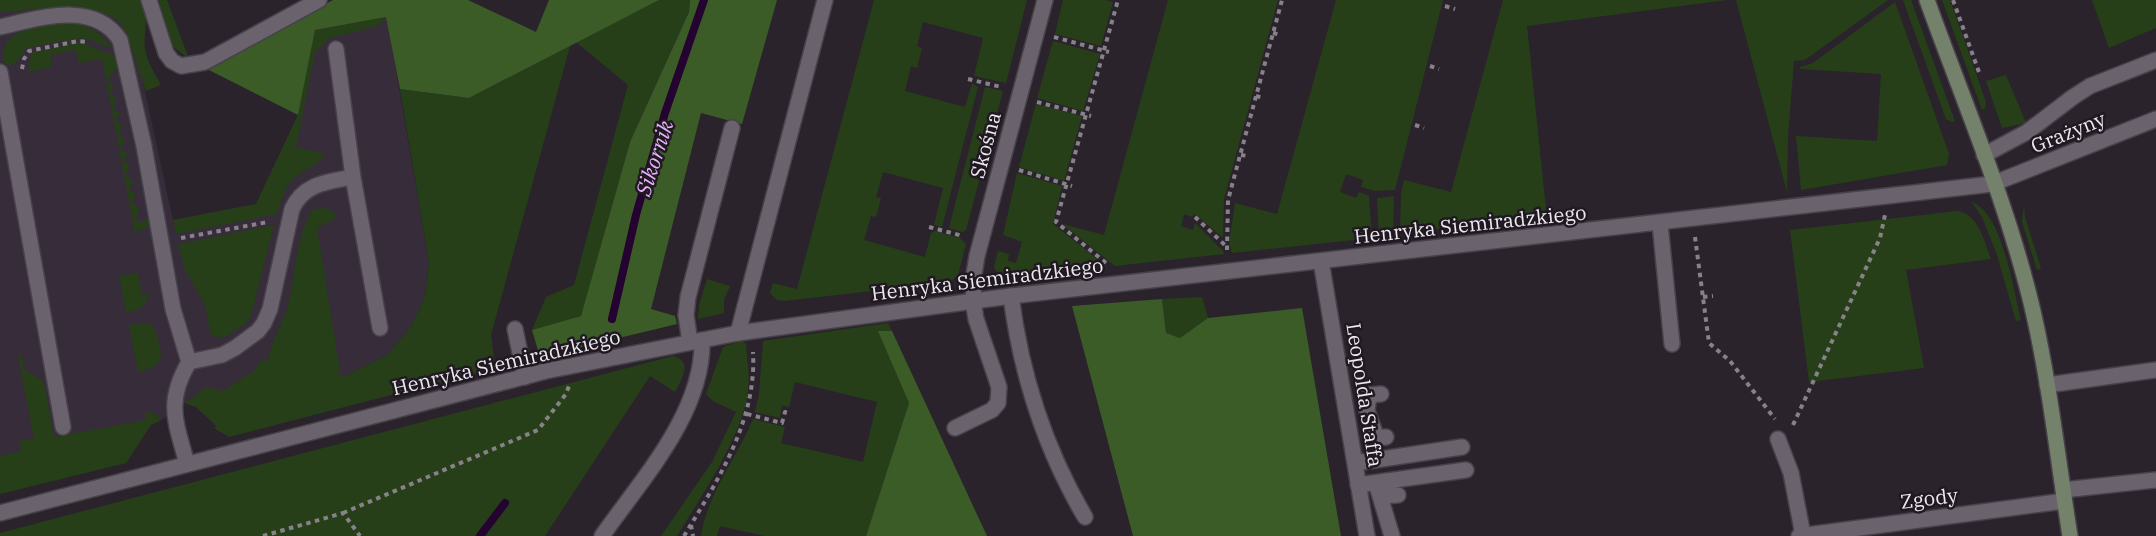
<svg xmlns="http://www.w3.org/2000/svg" width="2156" height="536" viewBox="0 0 2156 536" font-family="'IBM Plex Serif',serif">
<style>
.built{fill:#362c3a}
.green{fill:#273f19}
.forest{fill:#3b5c27}
.lines{fill:none;stroke-linecap:round;stroke-linejoin:round}
.stream{stroke:#250330;stroke-width:8}
.lane-casing{stroke:#474149;stroke-width:18}
.street-casing{stroke:#474149;stroke-width:18}
.secondary-casing{stroke:#474149;stroke-width:18}
.path{stroke:#878289;stroke-width:4;stroke-dasharray:4.5 4.5;stroke-linecap:butt}
.lane{stroke:#6a636d;stroke-width:15}
.street{stroke:#6a636d;stroke-width:15}
.secondary{stroke:#74826b;stroke-width:15}
.labels{text-anchor:middle;dominant-baseline:central;stroke-width:5;stroke-linejoin:round;paint-order:stroke}
.street-label{font-size:20px;fill:#ede9ef;stroke:#201922}
.water-label{font-size:21px;font-style:italic;fill:#e8b1fd;stroke:#201922}
</style>
<rect width="100%" height="100%" fill="#2a232c"/>
<path class="built" d="M0,0h125l48,220 83,-16 42,-89 17,-85 72,-13 42,246 -4,34 -15,31 -23,27 -109,55 -61,17 -21,-20 -11,-4 -24,17 -14,7 -147,52z"/>
<path class="green" d="M0,0h144c5,17 -1,32 1,49 2,13 10,25 16,36l-15,6c-8,-21 -14,-45 -24,-66 -20,-25 -80,-18 -112,-13h-10z
M159,0h8l22,59 -18,-14z
M659,0h31l-1,12 -59,130 -49,174 -49,14 14,-33 28,-12 54,-200 -52,-43z
M874,0h153l-21,83 -32,-7 9,-38 -60,-16 -6,24 5,2 -5,20 -6,-2 -6,25 60,16 7,-24 6,4 -36,140 -8,-2 9,-37 -60,-16 -7,25 5,1 -5,19 -5,-1 -7,24 61,17 6,-24 4,-2 25,7 6,6 -8,31 -8,7 -166,19 -7,-1 -7,-7 3,-10 24,6z
M1063,0h42l8,2 -12,44 -46,-12z
M1168,0h110l-54,199 -1,39 -28,-24 -3,3 -8,-3 -3,12 12,4 2,-7 28,28 1,3 -109,12 -53,-42 42,11z
M1336,0h107l-48,190 -21,1 -13,-4 2,-7 -17,-6 -6,18 16,6 3,-6 10,4 3,42 -140,15 -3,-10 6,-40 42,11z
M1503,0h224l-200,26 20,193 -147,13 1,-38 3,-14 47,12z
M1736,0h152l-83,60 -11,1 -6,76 -1,55z
M1903,0h8l44,121 -3,1 -6,-3z
M1942,0h8l36,102 -1,7 -3,1z
M2092,0h64v28l-47,20z
M1895,2l54,152 -2,11 -146,25 -5,-54 81,5 4,-67 -81,-5v-2l13,-4z
M387,17l-10,9 -47,12 -15,14 -19,95 29,7c-8,11 -17,14 -27,21 -13,9 -17,25 -21,39l-101,20 -3,-14 83,-16 42,-89 17,-85z
M65,23c22,1 35,8 48,26l-22,-9 -11,-2 -54,10 -9,14 -5,3 -7,-1c-2,-5 -2,-8 -1,-14 5,-24 41,-23 61,-27z
M1053,41l47,13 -17,57 -46,-13z
M81,42l36,15 3,7 -13,17 7,4 -4,9 7,5 -5,9 8,5 -5,8 8,5 -5,9 7,5 -5,9 8,4 -5,8 7,4 -5,10 8,6 -4,8 7,5 -5,9 9,5 -5,11 7,4 9,-9 -3,12 -13,7 -33,-174 -23,4 -3,-13 -26,5 2,12 -24,5 3,-19z
M570,46l-79,289 4,33 -266,69 -15,-9 3,-2 -21,-19 -11,-4 22,-16 16,4 32,-21 6,-10 7,1c3,-20 13,-33 19,-52 9,-32 8,-70 25,-99l12,-2 7,2 6,7 -20,11 24,150 46,-23 23,-27 15,-31 4,-34 -29,-174 69,9z
M2006,75l20,48 -24,5 -16,-47z
M985,87l18,4 -37,139 -3,2 -14,-4z
M1036,104l46,12 -18,65 -45,-14z
M1017,173l45,13 -9,38 54,43 -102,9 -9,-5 -2,-5 4,-15 11,3 -1,7 8,2 6,-21 -19,-7z
M1394,196l-1,40 -14,1 -2,-39z
M1972,202c31,12 41,88 49,118l-5,1 -19,-66 -15,-38z
M2024,204l1,13 16,51 -4,2 -15,-48z
M1958,211c21,4 26,30 33,48l-85,11 18,98 -115,14 -19,-152z
M274,225l-23,90 -5,8 -22,15 -11,-2 -3,-4 -5,-27 -20,-35 -7,-26z
M138,273l4,22 7,-1c-3,13 -10,16 -23,19l-7,-37z
M707,279l23,7 -6,14v13l-26,6 1,-14z
M1202,297l6,21 -28,20 -14,-5 -4,-34z
M141,323l12,2 7,20 1,11c-5,11 -12,14 -23,16l-9,-47z
M888,323l4,8h-13l30,72 -43,133h-102l-44,-10 -3,10h-16c6,-42 36,-78 52,-117l32,8 -4,16 82,19 14,-60 -82,-20 -6,25 -7,-2 -2,13 -25,-6 4,-18 4,-53z
M742,341l4,3c1,15 4,31 2,46 -4,43 -48,109 -71,146h-16l51,-74 24,-50 -23,-11 -7,-7 17,-47z
M22,355l2,14 20,13 10,55 92,-17 -1,-7 7,-1 9,8 -10,5 -25,38 -126,31v-38l21,-5 -1,-10 14,-3 -16,-82z
M673,356c21,5 8,24 2,36l-25,-16 -105,160h-545v-3z"/>
<path class="forest" d="M333,0h135l68,32 13,-32h110l-190,98 -69,-9 -14,-72 -71,13 -17,85 -93,-47z
M690,0h87l-35,124 -41,-11 -50,196 24,7 2,8 -137,33 -8,-27 49,-14 49,-174 59,-130z
M1162,299l4,34 14,5 28,-20 94,-10 39,228h-208l-61,-230z
M878,331h14l95,205h-121l43,-133z"/>
<g class="lines">
<path class="stream" d="M612,319l24,-104 29,-102 39,-113
M480,536l25,-33"/>
<defs>
<path id="lane" d="M149,0l17,53 6,8 9,5 24,-4 114,-62
M0,27c40,-9 94,-27 120,13l24,106 29,163 16,53c-24,41 -13,60 -2,102
M336,49l17,128
M0,72l63,355
M1984,155l43,-23 46,-35 17,-11 66,-26
M1660,224l12,120
M1011,296c10,78 34,153 74,221
M515,329l10,48
M738,333l87,-333
M690,342l-4,-27 2,-18 44,-169
M189,362l33,-7 13,-7 23,-17 6,-8 6,-14 22,-100c12,-26 36,-27 61,-32l27,151
M2047,385l109,-15
M1381,394l-12,1 -2,16 10,27 9,-1
M955,428l37,-18 6,-7 1,-16 -23,-68 -3,-18
M1778,439l13,34 12,62
M1355,463l107,-16
M1376,483l16,53
M1358,485l108,-15
M1380,496l18,-1
M602,536c40,-57 102,-124 100,-196"/>
<path id="street" d="M1321,261l46,275
M973,301l1,-27 3,-18 68,-256
M2063,490l93,-10
M0,513l546,-142 192,-38 273,-37 981,-112 164,-65
M1799,536l265,-35"/>
<path id="secondary" d="M1927,0c37,103 81,204 106,311 17,74 25,150 37,225"/>
</defs>
<use href="#lane" class="lane-casing"/>
<use href="#street" class="street-casing"/>
<use href="#secondary" class="secondary-casing"/>
<path class="path" d="M1953,0l27,75
M1445,6l10,3
M1273,33l8,2
M1054,37l55,15
M1430,66l9,3
M22,69l2,-10 5,-8 49,-10 9,1
M968,79l33,8
M1256,96l8,2
M1037,102l54,14
M1415,125l9,3
M1241,155l7,1
M1019,170l53,16
M1195,217l31,29
M929,227l34,9
M1695,237l14,106 21,18 45,58
M181,238l87,-16
M1227,250l1,-50 54,-200
M1106,263l-50,-41 62,-222
M1703,297l10,-1
M747,414l35,9 3,-11 3,1
M1793,425l87,-187 5,-23
M343,513l195,-83 28,-36 3,-8
M691,525l2,11
M263,536l80,-23 17,23
M684,536c34,-56 73,-116 69,-184"/>
<use href="#lane" class="lane"/>
<use href="#street" class="street"/>
<use href="#secondary" class="secondary"/>
</g>
<g class="labels">
<g class="street-label">
<text transform="translate(2068 132) rotate(-22)">Grażyny</text>
<text transform="translate(985 145) rotate(-75)">Skośna</text>
<text transform="translate(1470 224) rotate(-6)">Henryka Siemiradzkiego</text>
<text transform="translate(987 279) rotate(-7)">Henryka Siemiradzkiego</text>
<text transform="translate(506 362) rotate(-13)">Henryka Siemiradzkiego</text>
<text transform="translate(1365 395) rotate(81)">Leopolda Staffa</text>
<text transform="translate(1929 498) rotate(-7)">Zgody</text>
</g>
<g class="water-label">
<text transform="translate(654 158) rotate(-72)">Sikornik</text>
</g>
</g>
</svg>
